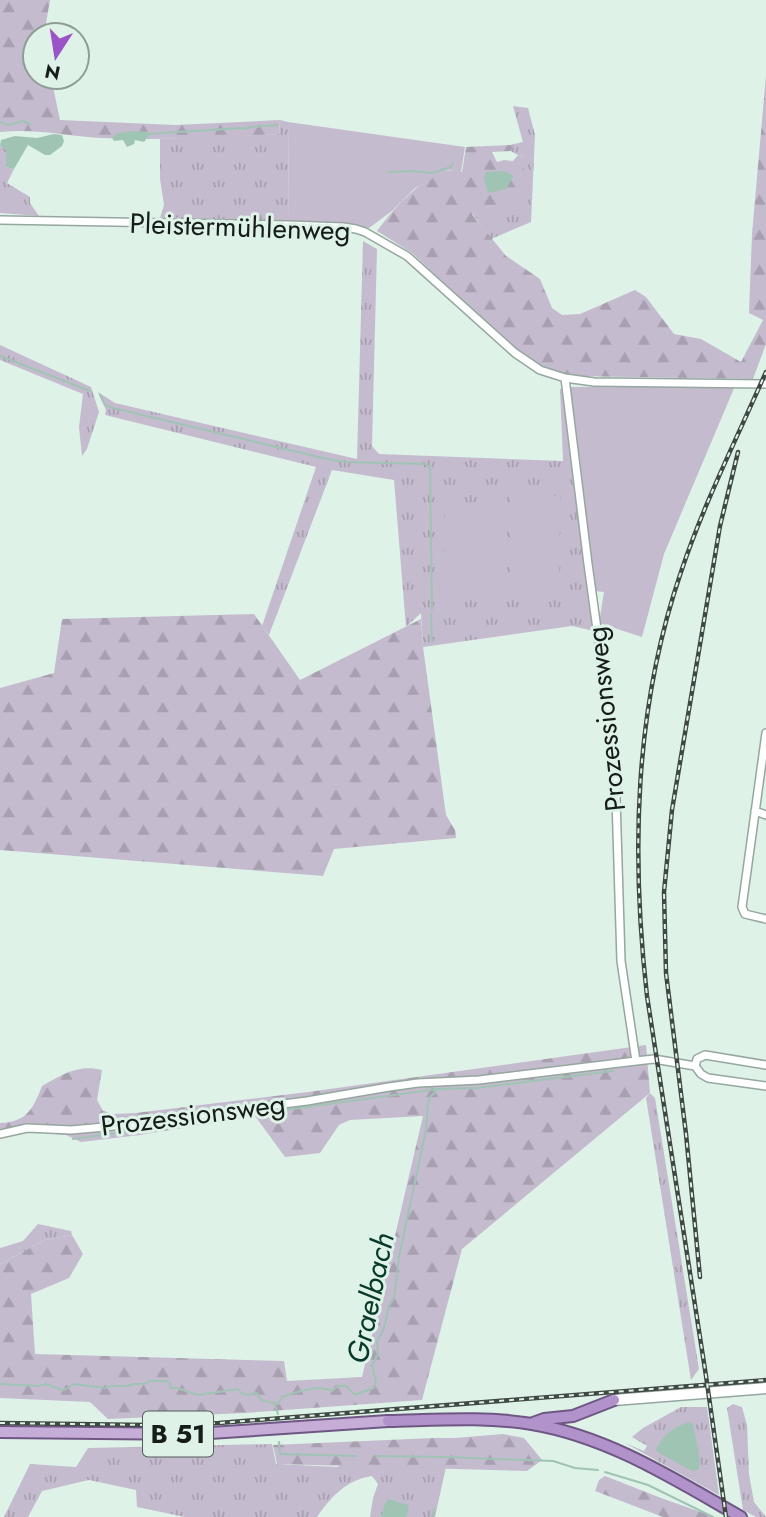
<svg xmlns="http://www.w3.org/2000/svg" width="766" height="1517" viewBox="0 0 766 1517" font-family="Jost,sans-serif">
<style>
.grass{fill:url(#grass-tufts)}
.forest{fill:url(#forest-firs)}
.pitch{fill:#c5bbce}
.water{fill:#a0c4b4}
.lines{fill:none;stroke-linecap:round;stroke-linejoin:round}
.stream{stroke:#a0c4b4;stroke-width:2}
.minor-casing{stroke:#95a79f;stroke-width:10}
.secondary-casing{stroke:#95a79f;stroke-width:13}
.primary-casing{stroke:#6f5784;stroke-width:14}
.trunk-casing{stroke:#6f5784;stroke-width:14}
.minor{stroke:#fff;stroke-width:7}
.secondary{stroke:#fff;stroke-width:10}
.primary{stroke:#c5add7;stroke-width:10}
.trunk{stroke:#b292ca;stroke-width:10}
.rail-casing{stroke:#3f4843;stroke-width:4.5}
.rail{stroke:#def2e8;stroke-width:2;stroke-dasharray:5;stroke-linecap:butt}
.labels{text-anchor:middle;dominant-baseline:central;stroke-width:6;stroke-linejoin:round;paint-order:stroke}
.shield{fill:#def2e8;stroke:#525d57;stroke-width:2}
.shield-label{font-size:26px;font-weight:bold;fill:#161d19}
.street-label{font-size:28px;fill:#161d19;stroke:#def2e8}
.water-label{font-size:30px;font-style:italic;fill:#063929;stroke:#def2e8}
</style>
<defs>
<pattern id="grass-tufts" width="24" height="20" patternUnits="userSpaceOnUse" patternTransform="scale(1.75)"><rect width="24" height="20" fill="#c5bbce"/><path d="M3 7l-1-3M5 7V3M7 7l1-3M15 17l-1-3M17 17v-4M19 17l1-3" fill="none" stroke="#a8a0b0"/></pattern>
<pattern id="forest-firs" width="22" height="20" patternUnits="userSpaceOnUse" patternTransform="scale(1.75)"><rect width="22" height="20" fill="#c5bbce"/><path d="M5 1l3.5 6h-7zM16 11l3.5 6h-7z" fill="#a8a0b0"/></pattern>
</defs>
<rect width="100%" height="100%" fill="#def2e8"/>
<path class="grass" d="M513,106l15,2 7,27 -4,87 -40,17 -19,-26 19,-7 33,-50 -6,-1 -8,-4 3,-4 -3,-2 13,-3z
M280,120l8,2 1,100 -126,-2 -3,-2 4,-13 -4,-26v-40l119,-5z
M0,146l6,3v18l8,2 -7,14 23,14v6l9,13 -39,-3z
M363,241l14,8 -5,197 7,8 184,7 -3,-72 4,-1 30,243 -22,-5 -149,21 -2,-34 -15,14 -12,-147 -62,-10 -63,165 -7,-9 54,-159 -211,-52 1,-5 -8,-18 17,11 242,56z
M0,345l91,42 8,25 -12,37 -5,7 -3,-29 4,-33 -83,-34z
M650,1093l5,5 44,271 -8,11 -45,-282z
M38,1224l33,7 1,4 -27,5 -45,24v-16l23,-7z
M733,1404l9,3 5,18 2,49 5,28 12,15h-10l-13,-7 -16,-102z
M681,1407h26l12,88 -94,-52 19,8 3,-5 -15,-9 11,-9z
M272,1444l4,20 62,3 2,-2 106,2 -11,50h-65l3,-19 5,-14 -6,-8c-26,4 -40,20 -55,41h-132l-48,-10 -1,-17 -47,-10 -47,11 -14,26h-24l26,-53 46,3 12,-19z"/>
<path class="forest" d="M0,0h50l-6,35h-9v42h16l9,43 115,5 105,-5 -1,14c-59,3 -118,7 -178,4 -34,-2 -66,-10 -101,-6z
M766,75v269l-13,35 -186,-3 -24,-7 -24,-15 -107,-101 -35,-22c18,-24 40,-49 69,-60 5,-1 11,0 16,1l4,-25 44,-2 4,2 -4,4 -18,1 5,10 7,-2 9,1 5,-6 6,1v29l-5,10 -5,5 -23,6 -19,8 34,42 34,23 12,29 10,7 18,-1 55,-24 11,7 28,37 27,5 40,23 22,-42 -14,-7 3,-79z
M254,614l46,66 121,-61 2,28 23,168 9,15 1,8 -122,11 -11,27 -323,-26v-162l54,-15 8,-54z
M646,1045l4,48 -188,156 -40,151 -177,13 -137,6 -18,-17 -90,-4v-134l45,-24 27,-5 11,19 -14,24 -38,16 4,60 249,7 3,20 75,-4 61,-261 -73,4 -11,5 -19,28 -35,4 -30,-41 -115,19 -59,7 -15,-7 -44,-4 -22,7v-15c27,-1 33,-14 42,-37 21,-12 37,-22 60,-16l-5,30 6,11 11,3 22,-1 172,-21z
M503,1434l21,4 18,22 -15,11 -250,-7 -4,-19 160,-7h22z
M605,1476l56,22 54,19h-52l-68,-26 4,-11z"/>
<path class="pitch" d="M288,122l177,25 -4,25 -13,-2 -34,19 -22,22 -23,17 -31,-5 -49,-1z
M735,386l-71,168 -22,83 -43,-14 5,-31 -9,-1 -27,-204z
M511,495l49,1 -1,100 -49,-1z
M445,503l60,1v90h-61z"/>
<path class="water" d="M135,131l14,1v3l-5,7 -9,-2 -1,4 -7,3 -4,-7 -9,1 -2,-3 6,-5z
M54,134l8,1 2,6 -2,5 -12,9h-5l-17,-10 -14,24 -8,-2v-18l-6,-3 1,-6 14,-4 22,2z
M505,171l9,5 -8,13 -18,4 -4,-15 2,-6z
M691,1422l2,2c2,13 10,36 5,46l-6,1 -33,-18 -3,-3c8,-16 17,-24 35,-28z
M388,1499l20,6 1,4 -3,8h-25l4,-13z"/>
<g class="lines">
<path class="stream" d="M0,122l9,3 14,-4 7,3
M147,134l94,-6 5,1 4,-2 28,-2
M388,172l24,-1 20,2 19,-6 2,-4
M0,356l90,35
M100,395l5,10 8,3 214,51 19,3 80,2 4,3 2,142
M431,614l1,28
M73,1139l365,-50 39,-1 136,-17
M0,1384l39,2 7,-2 16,6 4,-1 8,-5 32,4 3,-2h18l7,-2h11l4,-3h17l4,2 1,5h6l21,7 40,-6c7,9 10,5 19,4l4,7 17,4 4,-7c14,-5 36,-13 50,-6l6,-5h8l8,8h3l17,-6 2,-7 -4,-15 6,-13 -1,-11 7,-14 5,-22 5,-8 5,-41 27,-127 2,-26 2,-7 8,-8
M275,1405l3,9
M279,1442l1,12h1l75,2
M376,1456l68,1 109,4 22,7 23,2
M605,1472l43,13 65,32
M432,1517l2,-8"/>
<defs>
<path id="minor" d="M0,220l287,5 56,2 13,2 9,3 42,24 108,97 25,17 25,8 29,4 172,2
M565,378l23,186 25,181 2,21 6,195 15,100
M766,733l-24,174 3,7 21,5
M755,811l11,4
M695,1066l2,-7 8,-4 61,10
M0,1134l27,-6 44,2 34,-3 202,-26 82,-14 29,-4 61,-3 157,-19 18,-2 41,7 6,8 7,4 58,8"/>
<path id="secondary" d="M614,1400l152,-12"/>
<path id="primary" d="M0,1432l195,2 193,-13"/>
<path id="trunk" d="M388,1421c47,-1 97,-5 144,3 77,13 142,55 209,93
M533,1423l11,-4 29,-3 41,-16"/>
</defs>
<use href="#minor" class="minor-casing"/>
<use href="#secondary" class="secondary-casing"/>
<use href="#primary" class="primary-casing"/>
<use href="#trunk" class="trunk-casing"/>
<use href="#minor" class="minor"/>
<use href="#secondary" class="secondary"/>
<use href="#primary" class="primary"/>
<use href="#trunk" class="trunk"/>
<defs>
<path id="rail" d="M700,1277l-14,-143 -20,-161 -2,-81 8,-82 48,-284 18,-74
M0,1423l149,2 70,-2 547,-43
M726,1517l-20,-141 -59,-380c-16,-142 -13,-287 34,-424 23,-69 56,-134 85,-200"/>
</defs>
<use href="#rail" class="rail-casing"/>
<use href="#rail" class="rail"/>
</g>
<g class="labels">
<rect class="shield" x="143" y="1411.5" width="70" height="45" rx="5"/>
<g class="shield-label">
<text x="178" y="1434">B 51</text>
</g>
<g class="street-label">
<text transform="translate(240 227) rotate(2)">Pleistermühlenweg</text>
<text transform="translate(606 719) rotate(-96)">Prozessionsweg</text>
<text transform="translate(193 1115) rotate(-7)">Prozessionsweg</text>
</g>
<g class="water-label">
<text transform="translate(370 1298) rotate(-78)">Graelbach</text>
</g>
</g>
<g transform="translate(56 56) rotate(192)"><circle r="33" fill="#def2e8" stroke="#8e9d95" stroke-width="2"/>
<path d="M0-5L12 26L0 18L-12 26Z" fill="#9b54c8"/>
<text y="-10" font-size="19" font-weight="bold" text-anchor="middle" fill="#161d19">N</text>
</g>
</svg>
